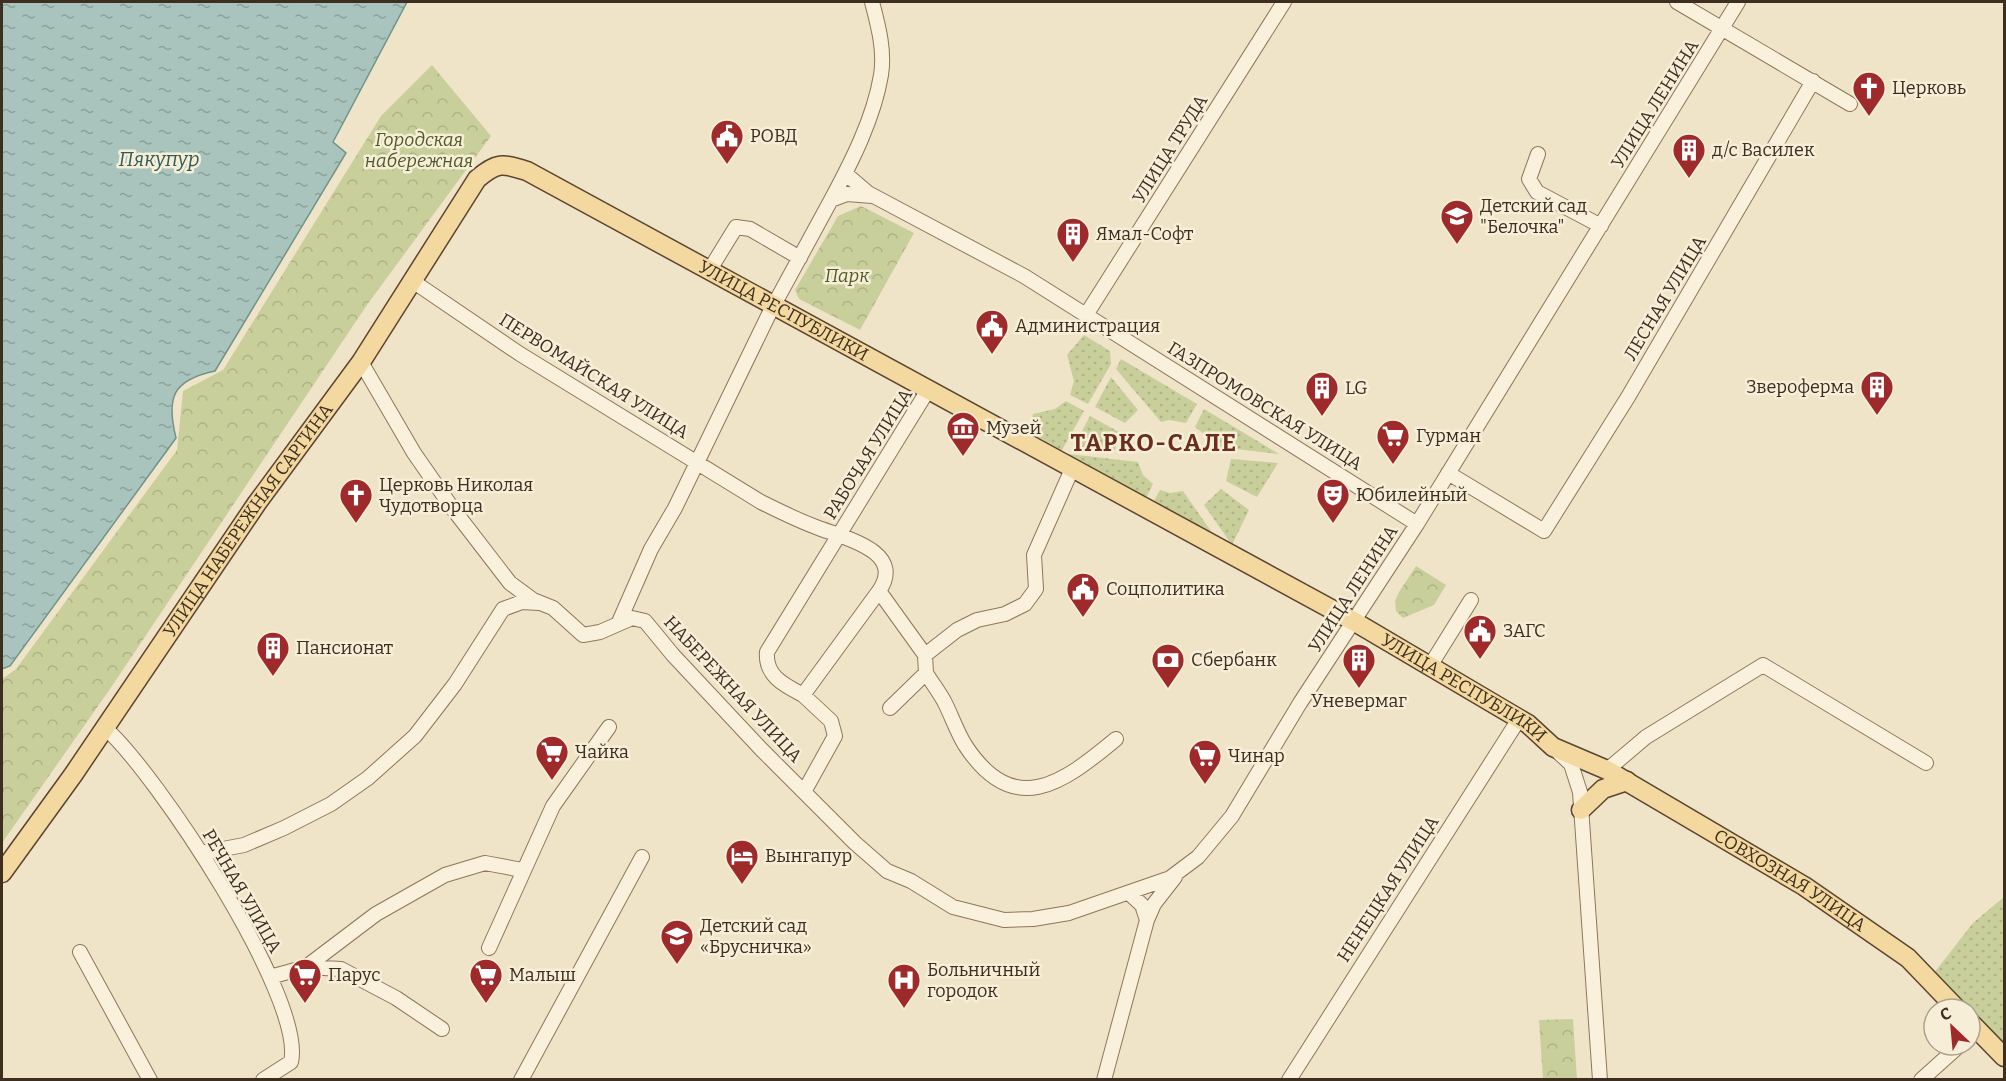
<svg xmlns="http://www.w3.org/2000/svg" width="2006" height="1081" viewBox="0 0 2006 1081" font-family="Bitter,serif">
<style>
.grass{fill:url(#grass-dots)}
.forest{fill:url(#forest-crowns)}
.water{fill:url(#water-ripples);stroke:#6f938a;stroke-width:1.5}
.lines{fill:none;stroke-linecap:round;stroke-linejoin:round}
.minor-casing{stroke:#8d765c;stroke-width:16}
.major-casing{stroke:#5b4430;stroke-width:21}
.minor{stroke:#faf1dc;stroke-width:14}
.major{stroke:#f3d9a0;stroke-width:18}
.labels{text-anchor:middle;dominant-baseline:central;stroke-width:5;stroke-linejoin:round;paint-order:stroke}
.poi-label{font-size:18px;fill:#3d2e20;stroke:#f7eed8;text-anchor:start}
.street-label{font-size:18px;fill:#3d2e20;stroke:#f7eed8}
.park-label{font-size:18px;font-style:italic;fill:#4d5a26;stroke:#f7eed8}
.water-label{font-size:20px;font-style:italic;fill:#2f5d5a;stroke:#f7eed8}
.district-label{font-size:24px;font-weight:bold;letter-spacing:1.5px;fill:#6b2e1e;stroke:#f7eed8}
</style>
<defs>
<pattern id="grass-dots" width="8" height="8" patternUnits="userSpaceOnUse" patternTransform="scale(1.5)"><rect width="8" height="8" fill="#c9cf9b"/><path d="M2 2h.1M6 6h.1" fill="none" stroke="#aeb285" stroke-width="1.8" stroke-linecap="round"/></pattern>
<pattern id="forest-crowns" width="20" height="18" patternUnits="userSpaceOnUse" patternTransform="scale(1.5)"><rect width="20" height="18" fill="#c9cf9b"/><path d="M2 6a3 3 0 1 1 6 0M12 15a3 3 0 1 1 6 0" fill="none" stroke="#aeb285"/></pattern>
<pattern id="water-ripples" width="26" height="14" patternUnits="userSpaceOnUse" patternTransform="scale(1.5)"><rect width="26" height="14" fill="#a9c4bc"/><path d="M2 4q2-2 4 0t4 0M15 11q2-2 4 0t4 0" fill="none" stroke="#8ba098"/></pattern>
</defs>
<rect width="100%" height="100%" fill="#f0e4c8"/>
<path class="grass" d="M1084,335l26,16 1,13 -23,40 -18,-9 4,-14 -7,-26z
M1121,359l76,45 -11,19 -17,-3 -8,2 -45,-53z
M1111,377l27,33 -13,13 -30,-16z
M1066,401l18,10 -22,39 -9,3 -27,-15 7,-24 22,-5z
M1204,409l75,45 -69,-8 -7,-13 -8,-6z
M1090,416l29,16 -4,18 -41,-4z
M1069,454l69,8 5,13 10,9 -9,18 -77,-43z
M1231,459l47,4 -21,34 -31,-16z
M1221,489l28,21 -17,35 -28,-40z
M1160,490l10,3 13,-2 37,53 -69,-38z
M2004,897v148l-70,-72 39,-50z"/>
<path class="forest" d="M432,65l59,71 -124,169 -257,384 -108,154v-164l14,-10 161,-219 6,-59 40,-21 158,-254z
M861,206l53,27 -54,97 -61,-31 -4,-9 43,-74z
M1416,566l30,19 -12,20 -31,13 -7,-7 -1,-10 4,-9z
M1573,1019l4,60h-34l-4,-59z"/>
<path class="water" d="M2,2h405l-74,140 13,11 -131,218c-43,9 -49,27 -39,67l-166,228 -8,3z"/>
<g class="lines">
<defs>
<path id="minor" d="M1677,2l173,102
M1538,154l-9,25 8,13 64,34
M846,174l22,19 156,83 393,248
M831,200c20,-37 43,-82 50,-125 4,-25 -3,-50 -9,-73
M709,271l27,-44 14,2 50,29
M411,280l109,74 241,148c18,9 36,18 55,25 24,10 91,23 63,64
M1086,315l198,-313
M361,362l53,91 39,56 57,74 23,17 20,8 30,27 17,-3 32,-14 13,3 28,34 88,94 94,94 32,28 24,10 42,26 51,13 29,-1 36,-6 101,-35 28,-21 34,-41 68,-113 117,-179 321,-522
M1448,473l96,58 84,-134 185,-316
M619,622l32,-73 24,-41 94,-194 62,-114 16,-6 25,2
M1430,666l41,-66
M926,673c6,10 14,20 19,30 7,14 12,29 20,42 49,75 98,38 151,-6
M803,695c-19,-10 -38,-19 -36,-43l161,-262
M890,708l36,-35 -1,-18 32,-25 20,-10 28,-6 20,-10 11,-15 -2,-34 38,-86
M105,728c50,43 201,271 186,334l-28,18
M1559,753l12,11 9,28 20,288
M1607,770l39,-33 117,-72 163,98
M805,790l30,-54 -4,-15 -28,-26 76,-104 46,64
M202,853l42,-8 40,-17 47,-24 37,-26 47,-42 40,-52 48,-75 19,-7 17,1
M1129,893l13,12 5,15
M489,948l64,-142 56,-79
M80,952l70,128
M306,967l35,2 55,29 46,31
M270,977l36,-10 70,-53 69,-39 40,-12 37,7
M521,1080l121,-223
M1104,1080l43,-160 7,-16 21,-27
M1289,1080l230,-361
M1921,1080l39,-35"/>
<g id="major">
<path d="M1581,810l22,-21 24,-8"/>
<path id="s1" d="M2,873l71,-98 184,-272 104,-141 116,-183c20,-17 25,-16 50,-8l828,451 173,102 25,23 54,23 197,116 104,72 49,51"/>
<path d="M1970,1022l34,35"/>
</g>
</defs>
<use href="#minor" class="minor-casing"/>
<use href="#major" class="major-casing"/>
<use href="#minor" class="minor"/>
<use href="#major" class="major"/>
</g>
<defs>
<symbol id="church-pin" viewBox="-11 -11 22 30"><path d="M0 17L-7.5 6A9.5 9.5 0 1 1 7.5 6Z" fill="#9e2a2b" stroke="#f7eed8"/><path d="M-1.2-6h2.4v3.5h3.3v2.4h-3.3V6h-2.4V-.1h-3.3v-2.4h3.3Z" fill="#fff"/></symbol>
<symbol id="civic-pin" viewBox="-11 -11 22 30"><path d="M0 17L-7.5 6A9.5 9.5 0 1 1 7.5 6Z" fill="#9e2a2b" stroke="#f7eed8"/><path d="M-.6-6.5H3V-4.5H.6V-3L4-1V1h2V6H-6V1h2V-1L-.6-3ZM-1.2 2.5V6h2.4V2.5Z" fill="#fff"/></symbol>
<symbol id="building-pin" viewBox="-11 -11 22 30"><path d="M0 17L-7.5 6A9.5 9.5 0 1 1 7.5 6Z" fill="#9e2a2b" stroke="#f7eed8"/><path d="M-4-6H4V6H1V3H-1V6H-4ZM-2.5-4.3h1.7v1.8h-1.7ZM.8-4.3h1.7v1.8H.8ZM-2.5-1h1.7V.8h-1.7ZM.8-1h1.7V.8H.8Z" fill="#fff"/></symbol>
<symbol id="school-pin" viewBox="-11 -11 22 30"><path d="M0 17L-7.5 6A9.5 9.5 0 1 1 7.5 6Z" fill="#9e2a2b" stroke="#f7eed8"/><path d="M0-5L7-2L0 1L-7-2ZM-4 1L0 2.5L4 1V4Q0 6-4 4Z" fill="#fff"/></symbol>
<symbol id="museum-pin" viewBox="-11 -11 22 30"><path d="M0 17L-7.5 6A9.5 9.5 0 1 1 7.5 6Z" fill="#9e2a2b" stroke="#f7eed8"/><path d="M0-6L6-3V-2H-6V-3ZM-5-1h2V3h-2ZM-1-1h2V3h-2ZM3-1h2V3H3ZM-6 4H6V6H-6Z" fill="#fff"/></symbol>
<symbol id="supermarket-pin" viewBox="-11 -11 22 30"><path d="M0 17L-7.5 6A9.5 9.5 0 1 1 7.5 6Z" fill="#9e2a2b" stroke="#f7eed8"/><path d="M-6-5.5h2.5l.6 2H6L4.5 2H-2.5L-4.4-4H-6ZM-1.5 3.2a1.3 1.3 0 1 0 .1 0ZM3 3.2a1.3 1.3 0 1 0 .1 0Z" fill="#fff"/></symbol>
<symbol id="theatre-pin" viewBox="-11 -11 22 30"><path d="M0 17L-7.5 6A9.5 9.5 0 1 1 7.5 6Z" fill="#9e2a2b" stroke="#f7eed8"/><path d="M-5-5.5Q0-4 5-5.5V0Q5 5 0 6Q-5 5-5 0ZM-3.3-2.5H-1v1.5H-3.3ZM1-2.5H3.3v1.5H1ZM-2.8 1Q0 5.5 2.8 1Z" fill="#fff"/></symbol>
<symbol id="bank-pin" viewBox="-11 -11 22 30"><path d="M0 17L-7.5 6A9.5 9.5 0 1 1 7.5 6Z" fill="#9e2a2b" stroke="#f7eed8"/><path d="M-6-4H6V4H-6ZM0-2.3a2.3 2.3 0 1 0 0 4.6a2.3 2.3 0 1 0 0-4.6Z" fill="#fff"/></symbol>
<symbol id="hotel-pin" viewBox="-11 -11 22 30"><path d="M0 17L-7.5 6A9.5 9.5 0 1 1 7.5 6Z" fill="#9e2a2b" stroke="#f7eed8"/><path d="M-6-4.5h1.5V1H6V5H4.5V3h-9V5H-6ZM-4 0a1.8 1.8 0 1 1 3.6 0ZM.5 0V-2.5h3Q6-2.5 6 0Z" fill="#fff"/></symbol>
<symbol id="hospital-pin" viewBox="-11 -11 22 30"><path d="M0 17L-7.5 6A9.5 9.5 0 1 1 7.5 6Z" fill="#9e2a2b" stroke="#f7eed8"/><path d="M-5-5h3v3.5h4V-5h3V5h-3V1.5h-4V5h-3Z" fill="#fff"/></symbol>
</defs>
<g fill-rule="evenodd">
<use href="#church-pin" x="1850" y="69" width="38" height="52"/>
<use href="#civic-pin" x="708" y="117" width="38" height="52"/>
<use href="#building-pin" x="1670" y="131" width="38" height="52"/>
<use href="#school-pin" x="1438" y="197" width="38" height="52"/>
<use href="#building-pin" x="1054" y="215" width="38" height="52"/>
<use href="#civic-pin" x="973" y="307" width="38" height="52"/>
<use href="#building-pin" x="1858" y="368" width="38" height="52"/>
<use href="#building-pin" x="1303" y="369" width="38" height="52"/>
<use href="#museum-pin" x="944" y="409" width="38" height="52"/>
<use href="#supermarket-pin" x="1374" y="417" width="38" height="52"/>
<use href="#church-pin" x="337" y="476" width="38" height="52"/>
<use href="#theatre-pin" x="1314" y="476" width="38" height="52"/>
<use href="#civic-pin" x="1064" y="570" width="38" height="52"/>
<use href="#civic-pin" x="1461" y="612" width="38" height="52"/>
<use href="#building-pin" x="254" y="629" width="38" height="52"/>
<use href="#bank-pin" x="1149" y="641" width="38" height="52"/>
<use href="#building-pin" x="1340" y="641" width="38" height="52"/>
<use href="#supermarket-pin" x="533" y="733" width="38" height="52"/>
<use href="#supermarket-pin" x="1186" y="737" width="38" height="52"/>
<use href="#hotel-pin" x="723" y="837" width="38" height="52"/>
<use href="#school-pin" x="658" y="917" width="38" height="52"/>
<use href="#supermarket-pin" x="286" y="956" width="38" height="52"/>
<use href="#supermarket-pin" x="467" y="956" width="38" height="52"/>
<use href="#hospital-pin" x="885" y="961" width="38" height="52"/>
</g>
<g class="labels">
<g class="poi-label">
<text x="1892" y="88">Церковь</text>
<text x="750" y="136">РОВД</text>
<text x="1712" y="150">д/с Василек</text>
<text x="1480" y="206">Детский сад<tspan x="1480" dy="21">"Белочка"</tspan></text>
<text x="1096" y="234">Ямал-Софт</text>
<text x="1015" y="326">Администрация</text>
<text x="1854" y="387" text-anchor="end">Звероферма</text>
<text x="1345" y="388">LG</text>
<text x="986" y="428">Музей</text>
<text x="1416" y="436">Гурман</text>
<text x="379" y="485">Церковь Николая<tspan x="379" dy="21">Чудотворца</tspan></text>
<text x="1356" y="495">Юбилейный</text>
<text x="1106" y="589">Соцполитика</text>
<text x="1503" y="631">ЗАГС</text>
<text x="296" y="648">Пансионат</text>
<text x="1191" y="660">Сбербанк</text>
<text x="1359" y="701" text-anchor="middle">Уневермаг</text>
<text x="575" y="752">Чайка</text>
<text x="1228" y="756">Чинар</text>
<text x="765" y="856">Вынгапур</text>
<text x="700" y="926">Детский сад<tspan x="700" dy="21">«Брусничка»</tspan></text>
<text x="927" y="970">Больничный<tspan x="927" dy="21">городок</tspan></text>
<text x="328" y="975">Парус</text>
<text x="509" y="975">Малыш</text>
</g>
<g class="street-label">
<text transform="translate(1655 104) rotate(-58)">УЛИЦА ЛЕНИНА</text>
<text transform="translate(1170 149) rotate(-58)">УЛИЦА ТРУДА</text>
<text transform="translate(1665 298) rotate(-59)">ЛЕСНАЯ УЛИЦА</text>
<text stroke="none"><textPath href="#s1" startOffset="1188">УЛИЦА РЕСПУБЛИКИ</textPath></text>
<text transform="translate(594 376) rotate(32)">ПЕРВОМАЙСКАЯ УЛИЦА</text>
<text transform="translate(1265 406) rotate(32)">ГАЗПРОМОВСКАЯ УЛИЦА</text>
<text transform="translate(868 454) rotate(-58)">РАБОЧАЯ УЛИЦА</text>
<text stroke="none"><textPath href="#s1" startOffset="430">УЛИЦА НАБЕРЕЖНАЯ САРГИНА</textPath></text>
<text transform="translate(1353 589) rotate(-57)">УЛИЦА ЛЕНИНА</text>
<text transform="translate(733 689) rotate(47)">НАБЕРЕЖНАЯ УЛИЦА</text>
<text stroke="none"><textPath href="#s1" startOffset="1966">УЛИЦА РЕСПУБЛИКИ</textPath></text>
<text stroke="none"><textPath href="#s1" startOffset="2346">СОВХОЗНАЯ УЛИЦА</textPath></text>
<text transform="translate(1388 889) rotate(-57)">НЕНЕЦКАЯ УЛИЦА</text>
<text transform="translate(242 891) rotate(60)">РЕЧНАЯ УЛИЦА</text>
</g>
<g class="park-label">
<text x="419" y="140">Городская<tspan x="419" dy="21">набережная</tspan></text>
<text x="847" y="276">Парк</text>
</g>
<g class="water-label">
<text x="159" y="159">Пякупур</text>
</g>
<g class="district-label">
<text x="1154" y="443">ТАРКО-САЛЕ</text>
</g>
</g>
<rect width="2006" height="1081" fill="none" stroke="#3d2e20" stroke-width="6"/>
<g transform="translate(1952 1027) rotate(334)"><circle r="28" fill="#f7eed8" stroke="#ada18e" stroke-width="1.5"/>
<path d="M0-4.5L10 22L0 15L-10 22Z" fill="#9e2a2b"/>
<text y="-9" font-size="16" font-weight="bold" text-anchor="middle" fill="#3d2e20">С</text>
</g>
</svg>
